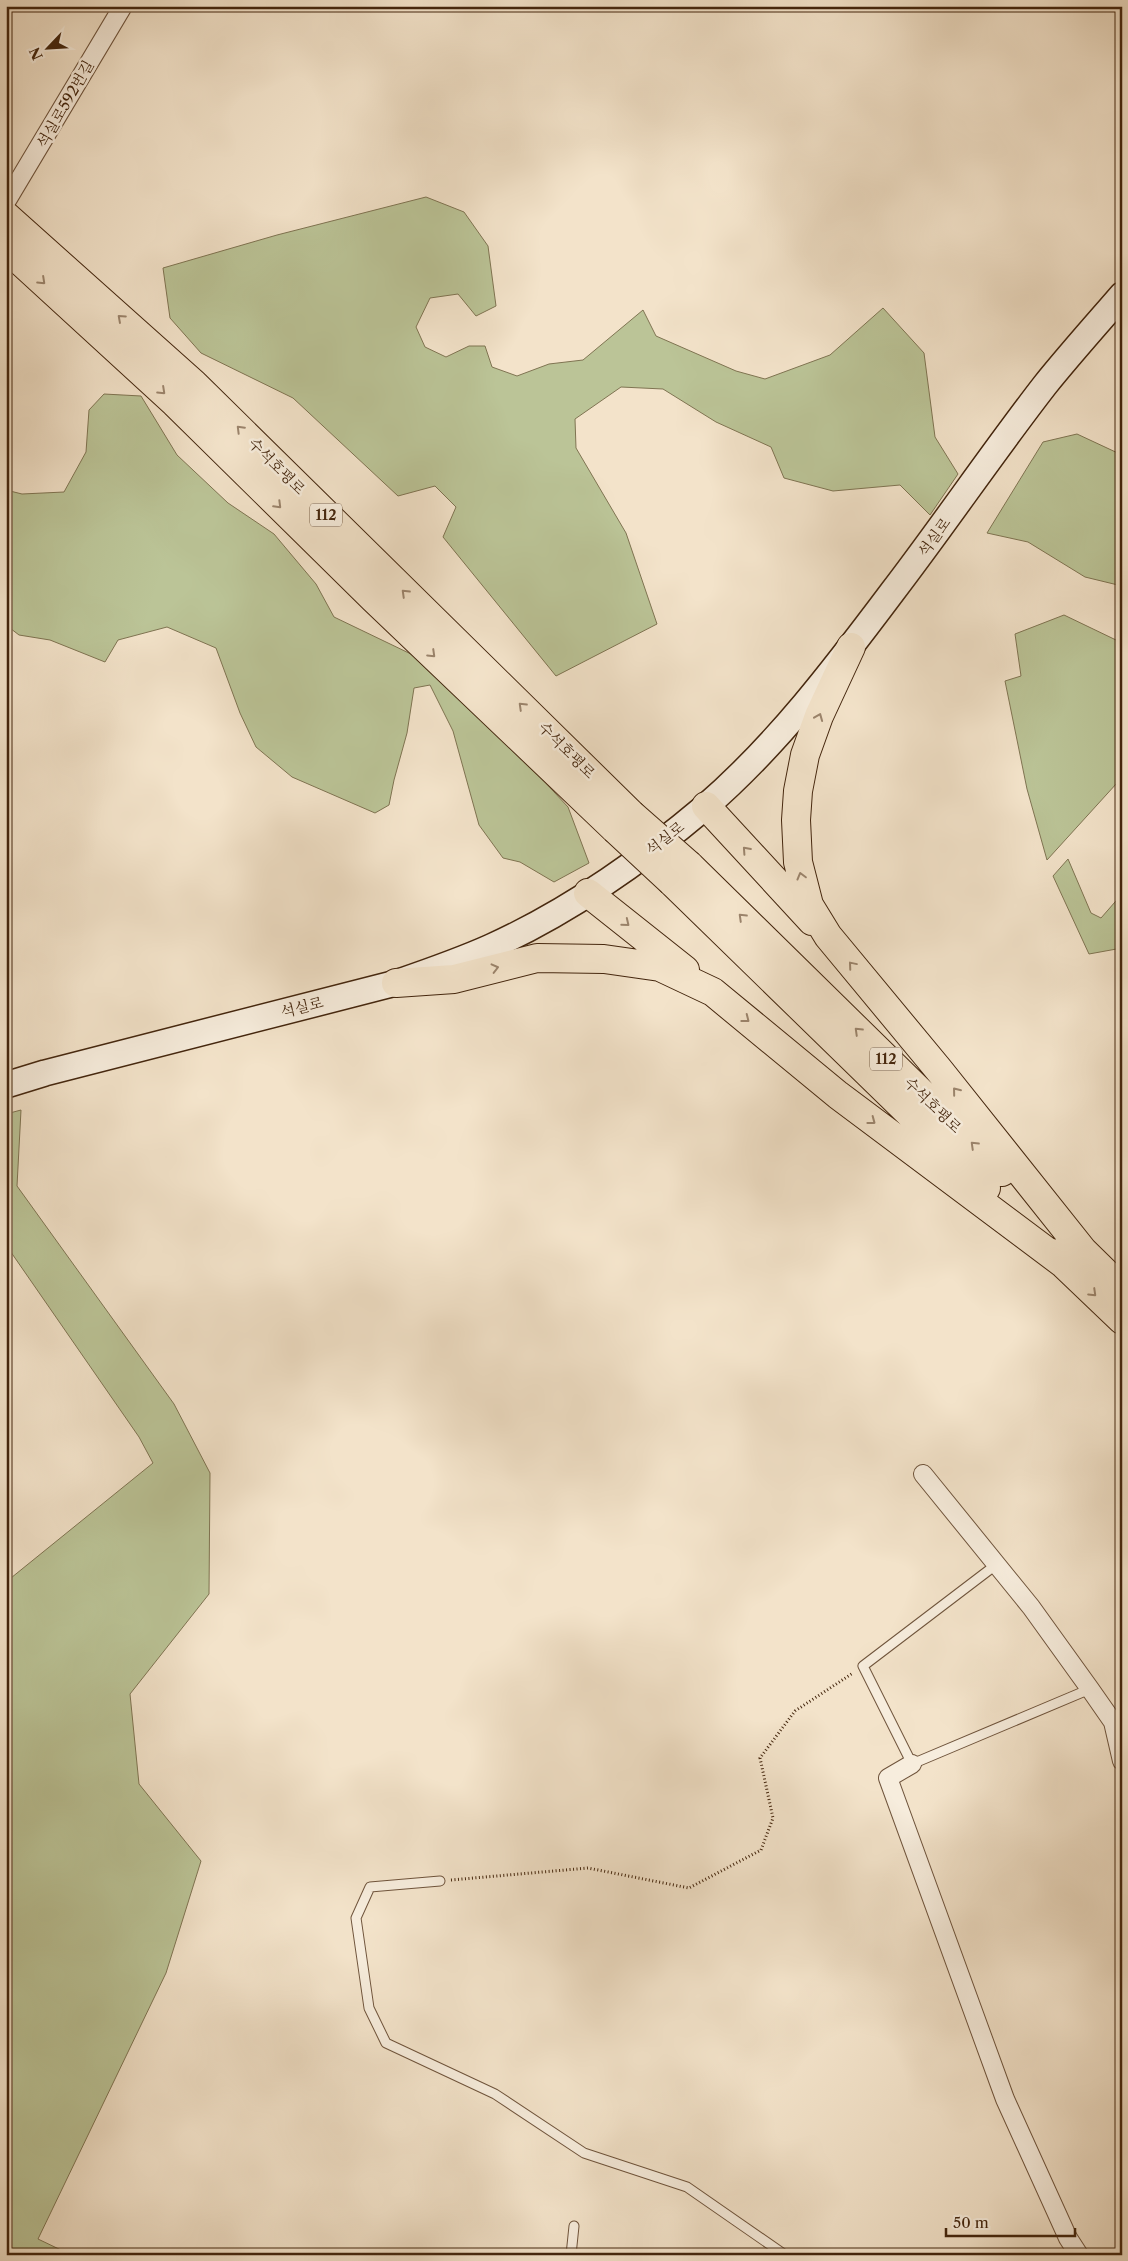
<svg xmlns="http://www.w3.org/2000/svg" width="1128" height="2261" viewBox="0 0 1128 2261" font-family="'Libre Caslon Text','Noto Serif KR',serif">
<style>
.green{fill:#bbc497;stroke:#7f7452}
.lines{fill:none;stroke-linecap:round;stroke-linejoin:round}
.lane-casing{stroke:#6f543c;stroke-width:11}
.street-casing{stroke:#6f543c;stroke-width:20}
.secondary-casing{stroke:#43250d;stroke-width:28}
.highway-casing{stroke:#43250d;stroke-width:30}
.path{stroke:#43250d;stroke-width:3;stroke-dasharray:1 2.5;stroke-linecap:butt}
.lane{stroke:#f7eddd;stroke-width:9}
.street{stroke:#f7eddd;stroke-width:18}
.secondary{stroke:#f7eddd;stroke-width:25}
.highway{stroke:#f3e3ca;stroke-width:28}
.highway-bridge-casing{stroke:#43250d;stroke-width:30;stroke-linecap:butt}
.highway-bridge{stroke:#f3e3ca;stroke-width:28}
.oneway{stroke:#9b846c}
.labels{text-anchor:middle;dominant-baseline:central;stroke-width:5;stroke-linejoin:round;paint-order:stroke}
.shield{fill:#f7eddd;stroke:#79614b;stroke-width:1}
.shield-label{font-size:14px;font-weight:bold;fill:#43250d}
.street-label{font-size:15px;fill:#43250d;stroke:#f7eddd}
</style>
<rect width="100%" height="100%" fill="#f3e3ca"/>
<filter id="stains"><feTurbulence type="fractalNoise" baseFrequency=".004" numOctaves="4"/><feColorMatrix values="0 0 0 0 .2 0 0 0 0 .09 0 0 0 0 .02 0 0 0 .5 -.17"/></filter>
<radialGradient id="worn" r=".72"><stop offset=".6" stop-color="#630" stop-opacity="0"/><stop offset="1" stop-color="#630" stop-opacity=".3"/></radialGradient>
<path class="green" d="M426,197l38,15 24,34 8,60 -20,10 -18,-22 -28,4 -14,29 9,20 21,10 23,-11h16l7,21 25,9 32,-12 34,-4 60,-50 13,26 80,35 29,8 65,-24 53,-47 41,45 11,84 23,37 -28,41 -30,-30 -67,6 -49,-13 -13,-31 -55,-25 -53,-33 -42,-2 -46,32 1,29 50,85 31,91 -101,52 -113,-139 13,-30 -21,-21 -37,10 -105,-98 -92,-45 -31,-35 -7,-50 114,-33z
M104,394l37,2 36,59 51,48 46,31 42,50 18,33 79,38 115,109 40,43 21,56 -35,19 -34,-20 -17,-4 -24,-33 -26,-94 -23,-46 -16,3 -7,45 -13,47 -5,25 -14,8 -83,-36 -36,-30 -16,-34 -24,-65 -49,-21 -49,13 -13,22 -55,-22 -31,-5 -13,-10v-135l16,4 42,-2 22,-40 3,-42z
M1077,434l45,21v131l-37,-9 -57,-35 -41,-9 56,-91z
M1064,615l52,25 6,-17v161l-5,-1 -70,77 -20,-71 -22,-108 16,-5 -6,-42z
M1068,859l23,54 10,5 21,-24v54l-33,6 -36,-78z
M21,1110l-4,76 157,218 36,69 -1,121 -79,100 9,90 62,77 -35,112 -128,266 23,11 -2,5h-53v-673l147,-119 -14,-26 -133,-192v-131z"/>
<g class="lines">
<defs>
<path id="lane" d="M997,1564l-134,102 49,98 178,-75
M440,1881l-70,6 -14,31 13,90 17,35 109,51 89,59 103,34 98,68
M571,2255l3,-29"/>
<path id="street" d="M6,202l117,-196
M923,1474l108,133 59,82 23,33 9,39
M912,1764l-24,14 117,321 63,139 11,17"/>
<path id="secondary" d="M6,1085l39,-12 351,-90c32,-11 64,-22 95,-36 77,-35 150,-86 214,-140 72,-62 131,-140 188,-216 52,-68 100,-139 152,-206 25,-31 51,-60 77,-90"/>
<path id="highway" d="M6,216l188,168 437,430
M6,248l169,155 199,196 241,230
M851,647l-32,69 -14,39 -7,36 -2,29 2,42 11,43 19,31 111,134 145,182
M706,806l106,115
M689,865l313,307
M672,882l314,306
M588,893l97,77
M396,983l58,-4 83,-21 67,1 56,8 53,25 125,103 227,170
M1070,1238l52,51
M1052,1253l70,67"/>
</defs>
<use href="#lane" class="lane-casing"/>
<use href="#street" class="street-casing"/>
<use href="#secondary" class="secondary-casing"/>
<use href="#highway" class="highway-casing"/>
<path class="path" d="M451,1880l137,-12 101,20 72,-38 12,-32 -13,-60 35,-47 58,-38"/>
<use href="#lane" class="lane"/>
<use href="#street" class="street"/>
<use href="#secondary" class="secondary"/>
<use href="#highway" class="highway"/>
<defs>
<path id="highway-bridge" d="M631,814l58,51
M615,829l57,53"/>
</defs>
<use href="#highway-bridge" class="highway-bridge-casing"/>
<use href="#highway-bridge" class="highway-bridge"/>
</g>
<defs><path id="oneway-chevron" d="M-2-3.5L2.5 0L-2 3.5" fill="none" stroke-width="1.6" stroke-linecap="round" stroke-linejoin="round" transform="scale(1.25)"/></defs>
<g class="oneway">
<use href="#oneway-chevron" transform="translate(42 281) rotate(43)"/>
<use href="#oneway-chevron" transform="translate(121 318) rotate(-138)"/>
<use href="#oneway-chevron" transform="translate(162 391) rotate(43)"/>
<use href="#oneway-chevron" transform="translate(240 429) rotate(-135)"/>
<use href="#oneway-chevron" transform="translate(278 505) rotate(45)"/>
<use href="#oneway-chevron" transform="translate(405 593) rotate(-136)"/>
<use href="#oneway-chevron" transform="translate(432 654) rotate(44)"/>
<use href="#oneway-chevron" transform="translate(522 706) rotate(-136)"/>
<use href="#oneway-chevron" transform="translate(819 717) rotate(-68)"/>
<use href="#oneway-chevron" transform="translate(746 850) rotate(-132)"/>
<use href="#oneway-chevron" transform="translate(801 876) rotate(-105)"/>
<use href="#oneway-chevron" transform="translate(742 917) rotate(-136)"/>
<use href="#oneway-chevron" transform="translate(626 923) rotate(39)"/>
<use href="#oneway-chevron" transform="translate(852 965) rotate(-130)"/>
<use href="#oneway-chevron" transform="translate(495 968) rotate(-14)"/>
<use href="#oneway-chevron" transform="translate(746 1019) rotate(38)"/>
<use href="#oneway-chevron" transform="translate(858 1031) rotate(-136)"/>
<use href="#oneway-chevron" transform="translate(956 1091) rotate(-129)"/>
<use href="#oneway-chevron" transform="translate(872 1121) rotate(37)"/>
<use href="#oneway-chevron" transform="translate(974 1145) rotate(-136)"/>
<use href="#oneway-chevron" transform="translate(1093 1293) rotate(44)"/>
</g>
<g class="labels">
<g class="shield">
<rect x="310" y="503.5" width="32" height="23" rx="4"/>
<rect x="870" y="1047.5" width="32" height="23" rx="4"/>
</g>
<g class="shield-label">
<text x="326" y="515">112</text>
<text x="886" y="1059">112</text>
</g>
<g class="street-label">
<text transform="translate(65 104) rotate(-60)">석실로592번길</text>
<text transform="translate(277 466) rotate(45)">수석호평로</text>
<text transform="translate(934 537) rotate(-54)">석실로</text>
<text transform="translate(567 750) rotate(45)">수석호평로</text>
<text transform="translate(665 838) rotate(-38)">석실로</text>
<text transform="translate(302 1007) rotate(-14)">석실로</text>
<text transform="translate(933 1105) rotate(44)">수석호평로</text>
</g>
</g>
<rect width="1128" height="2261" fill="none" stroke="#f3e3ca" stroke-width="25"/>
<rect x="8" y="8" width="1113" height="2246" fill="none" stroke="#43250d" stroke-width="2.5"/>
<rect x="12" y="12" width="1103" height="2236" fill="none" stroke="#43250d"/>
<g transform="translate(48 48) rotate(245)" stroke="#f7eddd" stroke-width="4" paint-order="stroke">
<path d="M0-4L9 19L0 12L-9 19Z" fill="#43250d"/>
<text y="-8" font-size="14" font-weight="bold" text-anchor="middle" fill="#43250d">N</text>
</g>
<path d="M946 2228v8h129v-8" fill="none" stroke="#43250d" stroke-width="2.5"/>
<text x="953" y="2228" font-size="15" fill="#43250d" stroke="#f7eddd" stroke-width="4" paint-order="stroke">50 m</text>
<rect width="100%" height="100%" filter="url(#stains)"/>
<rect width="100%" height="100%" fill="url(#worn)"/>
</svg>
